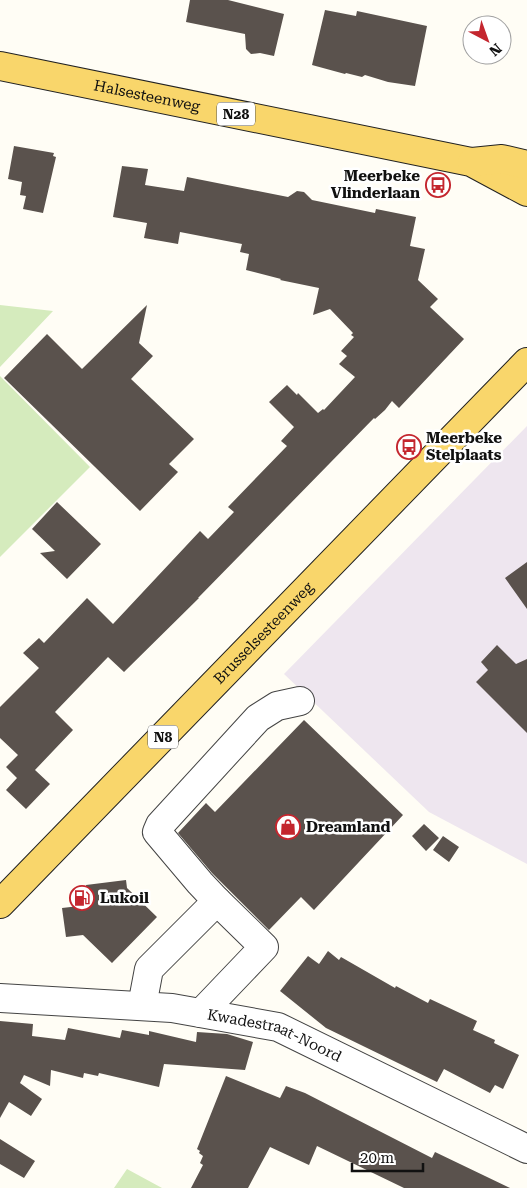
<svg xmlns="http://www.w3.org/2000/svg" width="527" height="1188" viewBox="0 0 527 1188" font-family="'Roboto Serif',serif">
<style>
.industrial{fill:#eee6ef}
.green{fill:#d5ebbd}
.building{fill:#5a524d}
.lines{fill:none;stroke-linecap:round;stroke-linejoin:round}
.minor-casing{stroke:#444;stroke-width:30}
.major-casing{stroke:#222;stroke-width:30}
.minor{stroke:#fff;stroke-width:28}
.major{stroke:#f9d66b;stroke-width:28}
.labels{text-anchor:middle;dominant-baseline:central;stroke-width:5;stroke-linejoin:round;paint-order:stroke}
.shield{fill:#fff;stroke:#585858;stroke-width:1}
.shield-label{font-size:14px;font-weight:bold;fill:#111}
.street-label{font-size:15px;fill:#111;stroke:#fff}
.poi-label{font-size:15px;font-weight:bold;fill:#111;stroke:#fff;text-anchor:start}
</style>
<rect width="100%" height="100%" fill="#fffdf5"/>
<path class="industrial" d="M527,426v438l-98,-52 -145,-138z"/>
<path class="green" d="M0,305l53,6 -53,56z
M0,376l90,91 -90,90z
M127,1169l35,19h-48z"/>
<path class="building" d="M190,0h38l56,14 -10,42 -14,-3 -9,1 -5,-5 -1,-15 -59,-12z
M325,10l31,6 1,-5 70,15 -12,60 -27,-4 -23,-7 -3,2 -16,-4 -1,1 -33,-9z
M14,146l40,7 -1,3 3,1 -13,56 -20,-4 3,-13 -6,-1 2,-13 -14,-3z
M122,166l26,3 -3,16 39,6 3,-14 101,20 9,-6 7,1 8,8 63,13 1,-4 40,8 -6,29 15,3 -7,31 20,19 -8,8 34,32 -65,69 -7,-7 -7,9 -10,9 -1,-1 -176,180h1l-75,74 -16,-15 -53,55 18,18 -38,40 15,14 -24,25 -20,-19 11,-12 -11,-11 12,-12 -18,-17v-31l39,-39 -16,-15 16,-15 5,5 43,-45 26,26 87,-93 8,8 26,-27 -6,-5 59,-61 -6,-5 13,-14 -25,-25 18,-17 10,10 1,-2 20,20 5,-4 1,1 31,-33 -16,-13 8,-8 -6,-5 13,-14 -3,-2 2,-2 -23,-24 -17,6 6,-27 -39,-8 1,-1 -35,-9 3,-16 -9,-2 2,-8 -62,-12 -2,12 -34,-6 3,-15 -34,-6z
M147,305l-8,38 14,13 -22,23 63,60 -25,25 9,8 -38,39 -136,-133 43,-44 35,35z
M57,502l44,42 -34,35 -27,-26 15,-2 -23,-22z
M527,562v47l-22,-31z
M497,645l19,19 11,-5v74l-51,-51 12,-12 -7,-8z
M304,720l99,95 -89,95 -13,-13 -32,33 -57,-57 -34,-40 28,-30 9,9z
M424,824l15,14 -13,13 -14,-15z
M443,836l16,11 -10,15 -16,-12z
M126,880l1,8 30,29 -45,46 -29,-28 -17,2 -4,-29 26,-3 -2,-20z
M328,951l11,9 2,-3 54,31 1,-2 32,17 2,-4 47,22 -4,9 22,10 -1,3 25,12 -16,34 -8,-4 -5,8 -46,-24 -7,13 -111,-54 -46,-37 28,-35 11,8z
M0,1021l33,3 -1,12 33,4 3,-12 52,10 2,-8 27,5v-4l47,11 1,-10 30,2 26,8 -8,28 -81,-6 -5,23 -60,-14 -1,3 -14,-3 -1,5 -32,-8 -1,16 -26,-11 -4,8 22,16 -11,17 -22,-14 -9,16z
M226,1076l54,22 6,-12 19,7 127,65 3,-6 75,36h-106l-87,-42 -8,19 -39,-18 -22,41h-57l12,-23 -3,-2 3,-7 -4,-3 1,-2 -3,-2z
M0,1139l35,22 -11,17 -24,-14z"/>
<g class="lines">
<defs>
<g id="minor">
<path id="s1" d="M0,998l172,10 106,19 249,122"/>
<path d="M142,1006l7,-37 68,-68 -17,-18 -43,-51 3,-7 98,-107 19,-12 23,-5"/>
<path d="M201,1013l63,-66 -47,-46"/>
</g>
<g id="major">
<path id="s2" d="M0,66l471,96 56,30"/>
<path d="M472,162l30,-3 25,6"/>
<path id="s3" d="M0,904l527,-542"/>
</g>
</defs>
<use href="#minor" class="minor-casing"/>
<use href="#major" class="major-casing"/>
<use href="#minor" class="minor"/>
<use href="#major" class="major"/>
</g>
<defs>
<symbol id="bus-ring" viewBox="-11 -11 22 22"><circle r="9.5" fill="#fff" stroke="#c4262e" stroke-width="1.5"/><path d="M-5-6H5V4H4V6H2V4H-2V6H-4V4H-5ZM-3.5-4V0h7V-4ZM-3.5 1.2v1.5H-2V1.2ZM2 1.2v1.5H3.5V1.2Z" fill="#c4262e"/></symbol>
<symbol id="shop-ring" viewBox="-11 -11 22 22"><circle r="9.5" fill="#fff" stroke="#c4262e" stroke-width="1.5"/><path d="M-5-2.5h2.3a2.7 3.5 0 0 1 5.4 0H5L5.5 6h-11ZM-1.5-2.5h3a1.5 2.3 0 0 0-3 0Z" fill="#c4262e"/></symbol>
<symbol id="fuel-ring" viewBox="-11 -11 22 22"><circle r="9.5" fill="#fff" stroke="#c4262e" stroke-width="1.5"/><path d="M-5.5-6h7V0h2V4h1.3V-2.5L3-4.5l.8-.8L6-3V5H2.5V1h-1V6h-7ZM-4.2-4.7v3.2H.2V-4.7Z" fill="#c4262e"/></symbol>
</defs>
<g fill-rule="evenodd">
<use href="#bus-ring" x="424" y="171" width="28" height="28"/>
<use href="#bus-ring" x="395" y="433" width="28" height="28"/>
<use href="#shop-ring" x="274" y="813" width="28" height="28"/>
<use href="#fuel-ring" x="68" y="884" width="28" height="28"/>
</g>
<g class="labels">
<g class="shield">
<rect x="217" y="102.5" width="38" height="23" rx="4"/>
<rect x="148" y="725.5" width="30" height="23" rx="4"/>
</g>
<g class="shield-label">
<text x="236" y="114">N28</text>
<text x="163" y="737">N8</text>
</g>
<g class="street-label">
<text stroke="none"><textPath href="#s2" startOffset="150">Halsesteenweg</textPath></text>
<text stroke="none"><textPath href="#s3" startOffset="378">Brusselsesteenweg</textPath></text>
<text stroke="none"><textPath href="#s1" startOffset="279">Kwadestraat-Noord</textPath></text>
</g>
<g class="poi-label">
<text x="420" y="176" text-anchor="end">Meerbeke<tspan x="420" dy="17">Vlinderlaan</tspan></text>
<text x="426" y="438">Meerbeke<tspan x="426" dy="17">Stelplaats</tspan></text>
<text x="306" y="827">Dreamland</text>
<text x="100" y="898">Lukoil</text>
</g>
</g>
<g transform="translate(487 40) rotate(139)"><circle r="24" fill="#ffffff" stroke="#a0a0a0"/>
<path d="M0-4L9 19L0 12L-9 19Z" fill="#c4262e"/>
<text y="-8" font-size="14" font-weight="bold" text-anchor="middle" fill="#111111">N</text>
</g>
<path d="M352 1163v8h71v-8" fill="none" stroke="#111111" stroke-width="2.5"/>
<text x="360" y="1163" font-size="15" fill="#111111" stroke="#ffffff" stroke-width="4" paint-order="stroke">20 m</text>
</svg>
